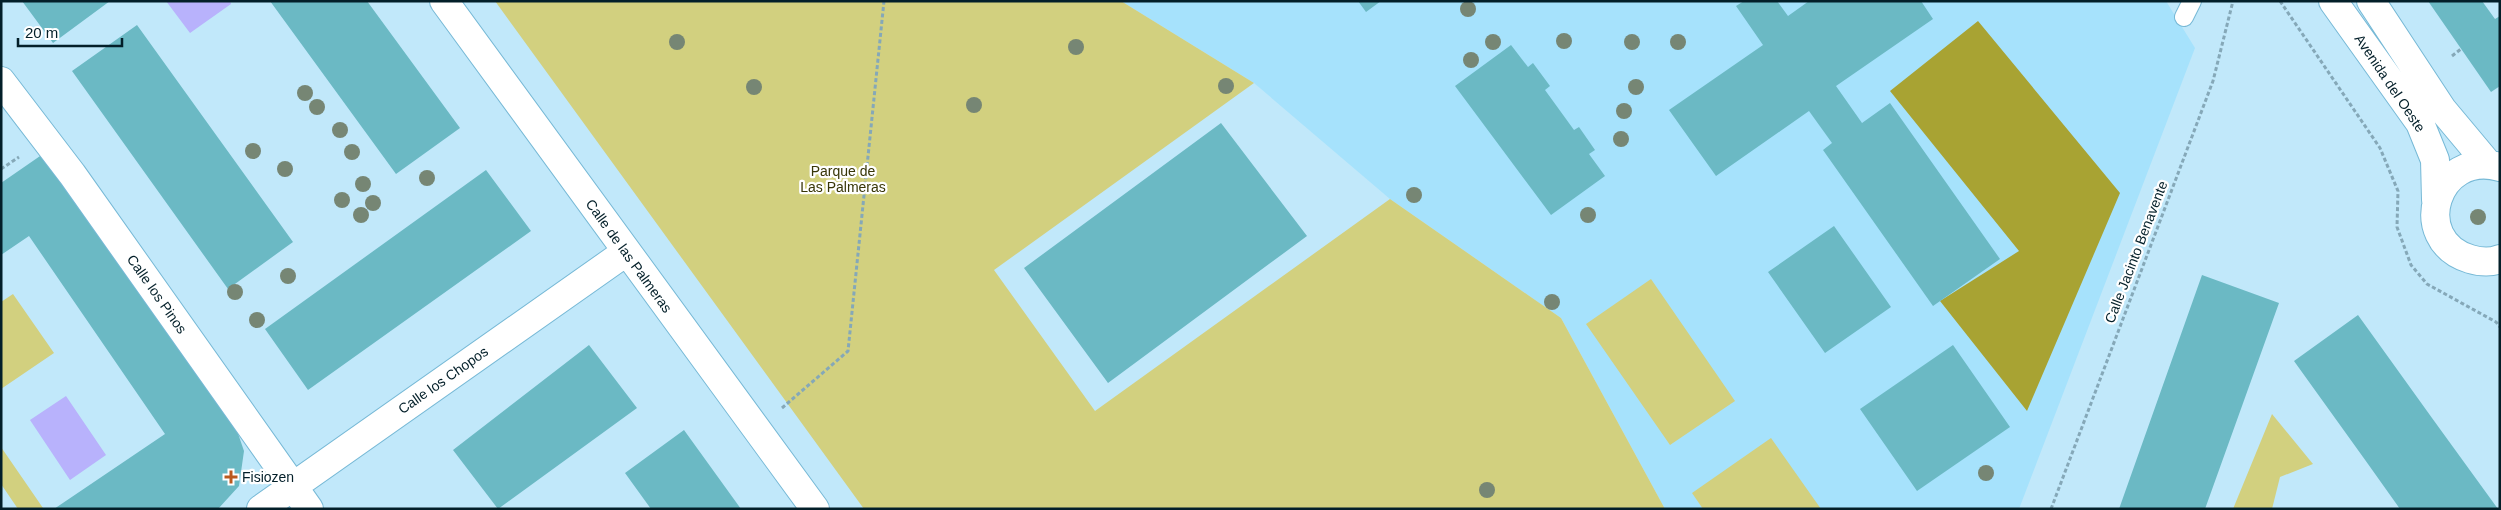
<svg xmlns="http://www.w3.org/2000/svg" width="2501" height="510" viewBox="0 0 2501 510" font-family="Arial,sans-serif">
<style>
.built{fill:#a6e2fc}
.green{fill:#d2d07f}
.forest{fill:#a8a333}
.water{fill:#b8b2fc}
.building{fill:#6bb9c4}
.lines{fill:none;stroke-linecap:round;stroke-linejoin:round}
.lane-casing{stroke:#77b9d6;stroke-width:20}
.street-casing{stroke:#77b9d6;stroke-width:30}
.path{stroke:#85a8b8;stroke-width:3;stroke-dasharray:4 2.5;stroke-linecap:butt}
.lane{stroke:#fff;stroke-width:18}
.street{stroke:#fff;stroke-width:28}
.tree{fill:#768674}
.poi-dot{fill:#bb591e;stroke:#fff;stroke-width:2}
.labels{text-anchor:middle;dominant-baseline:central;stroke-width:4.5;stroke-linejoin:round;paint-order:stroke}
.street-label{font-size:14px;fill:#031f29;stroke:#fff}
.park-label{font-size:14px;fill:#383607;stroke:#fff}
.poi-label{font-size:14px;fill:#031f29;stroke:#fff;text-anchor:start}
</style>
<rect width="100%" height="100%" fill="#c1e8fa"/>
<path class="built" d="M1121,1h1045l29,47 -176,461h-354l-104,-191 -171,-119 -136,-116z"/>
<path class="green" d="M495,1h626l133,82 -260,187 101,141 295,-212 171,119 104,191h-801z
M1651,279l84,122 -65,44 -84,-121z
M13,294l41,59 -53,36v-87z
M2272,414l41,50 -33,13 -8,32h-39z
M1771,438l50,71h-118l-11,-16z
M1,447l42,61 -2,1h-23l-17,-25z"/>
<path class="forest" d="M1978,21l142,172 -93,218 -87,-110 79,-50 -129,-160z"/>
<path class="water" d="M166,1h64l1,3 -41,29z
M66,396l40,59 -36,25 -40,-60z"/>
<path class="building" d="M22,1h88l-57,42z
M270,1h97l93,127 -64,46z
M1358,1h23l-15,11z
M1744,1h33l11,15 21,-15h112l12,18 -97,67 26,37 28,-20 110,156 -67,47 -110,-156 9,-7 -23,-32 -93,65 -47,-66 94,-65 -27,-39z
M2428,1h54l13,18 5,-3v70l-9,6z
M137,25l156,217 -65,47 -156,-218z
M1511,45l17,22 5,-4 17,23 -5,4 29,40 5,-3 16,23 -6,4 16,22 -54,39 -96,-129z
M1221,123l86,113 -199,147 -84,-115z
M43,154l189,262 12,35 -5,35 -21,23h-164l111,-75 -136,-198 -28,19v-72z
M486,170l45,61 -223,159 -43,-61z
M1834,226l57,81 -66,46 -57,-81z
M2202,275l77,28 -74,206h-86z
M2358,315l74,103 66,91h-98l-32,-45 -74,-103z
M589,345l48,63 -139,101 -45,-59z
M1953,345l57,82 -93,64 -57,-82z
M684,430l57,79h-90l-26,-36z"/>
<g class="lines">
<defs>
<path id="lane" d="M2184,17l8,-16"/>
<path id="street" d="M444,1l371,508
M2333,1l87,122 15,37 1,40
M2371,1l71,108 46,55
M1,81l71,93 237,335
M2500,167c-64,-18 -92,73 -30,92 10,3 20,4 30,0
M261,509l365,-257"/>
</defs>
<use href="#lane" class="lane-casing"/>
<use href="#street" class="street-casing"/>
<path class="path" d="M2280,1l100,147 18,43 -1,36 14,38 16,19 69,38 4,5
M2452,56l9,-7
M1,169l18,-12
M782,408l66,-57 36,-350
M2051,509l162,-428 20,-80"/>
<use href="#lane" class="lane"/>
<use href="#street" class="street"/>
</g>
<g class="tree">
<circle cx="1468" cy="9" r="8"/>
<circle cx="1564" cy="41" r="8"/>
<circle cx="677" cy="42" r="8"/>
<circle cx="1493" cy="42" r="8"/>
<circle cx="1632" cy="42" r="8"/>
<circle cx="1678" cy="42" r="8"/>
<circle cx="1076" cy="47" r="8"/>
<circle cx="1471" cy="60" r="8"/>
<circle cx="1226" cy="86" r="8"/>
<circle cx="754" cy="87" r="8"/>
<circle cx="1636" cy="87" r="8"/>
<circle cx="305" cy="93" r="8"/>
<circle cx="974" cy="105" r="8"/>
<circle cx="317" cy="107" r="8"/>
<circle cx="1624" cy="111" r="8"/>
<circle cx="340" cy="130" r="8"/>
<circle cx="1621" cy="139" r="8"/>
<circle cx="253" cy="151" r="8"/>
<circle cx="352" cy="152" r="8"/>
<circle cx="285" cy="169" r="8"/>
<circle cx="427" cy="178" r="8"/>
<circle cx="363" cy="184" r="8"/>
<circle cx="1414" cy="195" r="8"/>
<circle cx="342" cy="200" r="8"/>
<circle cx="373" cy="203" r="8"/>
<circle cx="361" cy="215" r="8"/>
<circle cx="1588" cy="215" r="8"/>
<circle cx="2478" cy="217" r="8"/>
<circle cx="288" cy="276" r="8"/>
<circle cx="235" cy="292" r="8"/>
<circle cx="1552" cy="302" r="8"/>
<circle cx="257" cy="320" r="8"/>
<circle cx="1986" cy="473" r="8"/>
<circle cx="1487" cy="490" r="8"/>
</g>
<path class="poi-dot" d="M228.5 469.5h5v5h5v5h-5v5h-5v-5h-5v-5h5z"/>
<g class="labels">
<g class="street-label">
<text transform="translate(2390 83) rotate(56)">Avenida del Oeste</text>
<text transform="translate(2136 252) rotate(-69)">Calle Jacinto Benavente</text>
<text transform="translate(629 256) rotate(54)">Calle de las Palmeras</text>
<text transform="translate(157 294) rotate(55)">Calle los Pinos</text>
<text transform="translate(443 380) rotate(-35)">Calle los Chopos</text>
</g>
<g class="park-label">
<text x="843" y="171">Parque de<tspan x="843" dy="16">Las Palmeras</tspan></text>
</g>
<g class="poi-label">
<text x="242" y="477">Fisiozen</text>
</g>
</g>
<rect width="2501" height="510" fill="none" stroke="#031f29" stroke-width="5"/>
<path d="M18 38v8h104v-8" fill="none" stroke="#031f29" stroke-width="2.5"/>
<text x="25" y="38" font-size="15" fill="#031f29" stroke="#ffffff" stroke-width="4" paint-order="stroke">20 m</text>
</svg>
